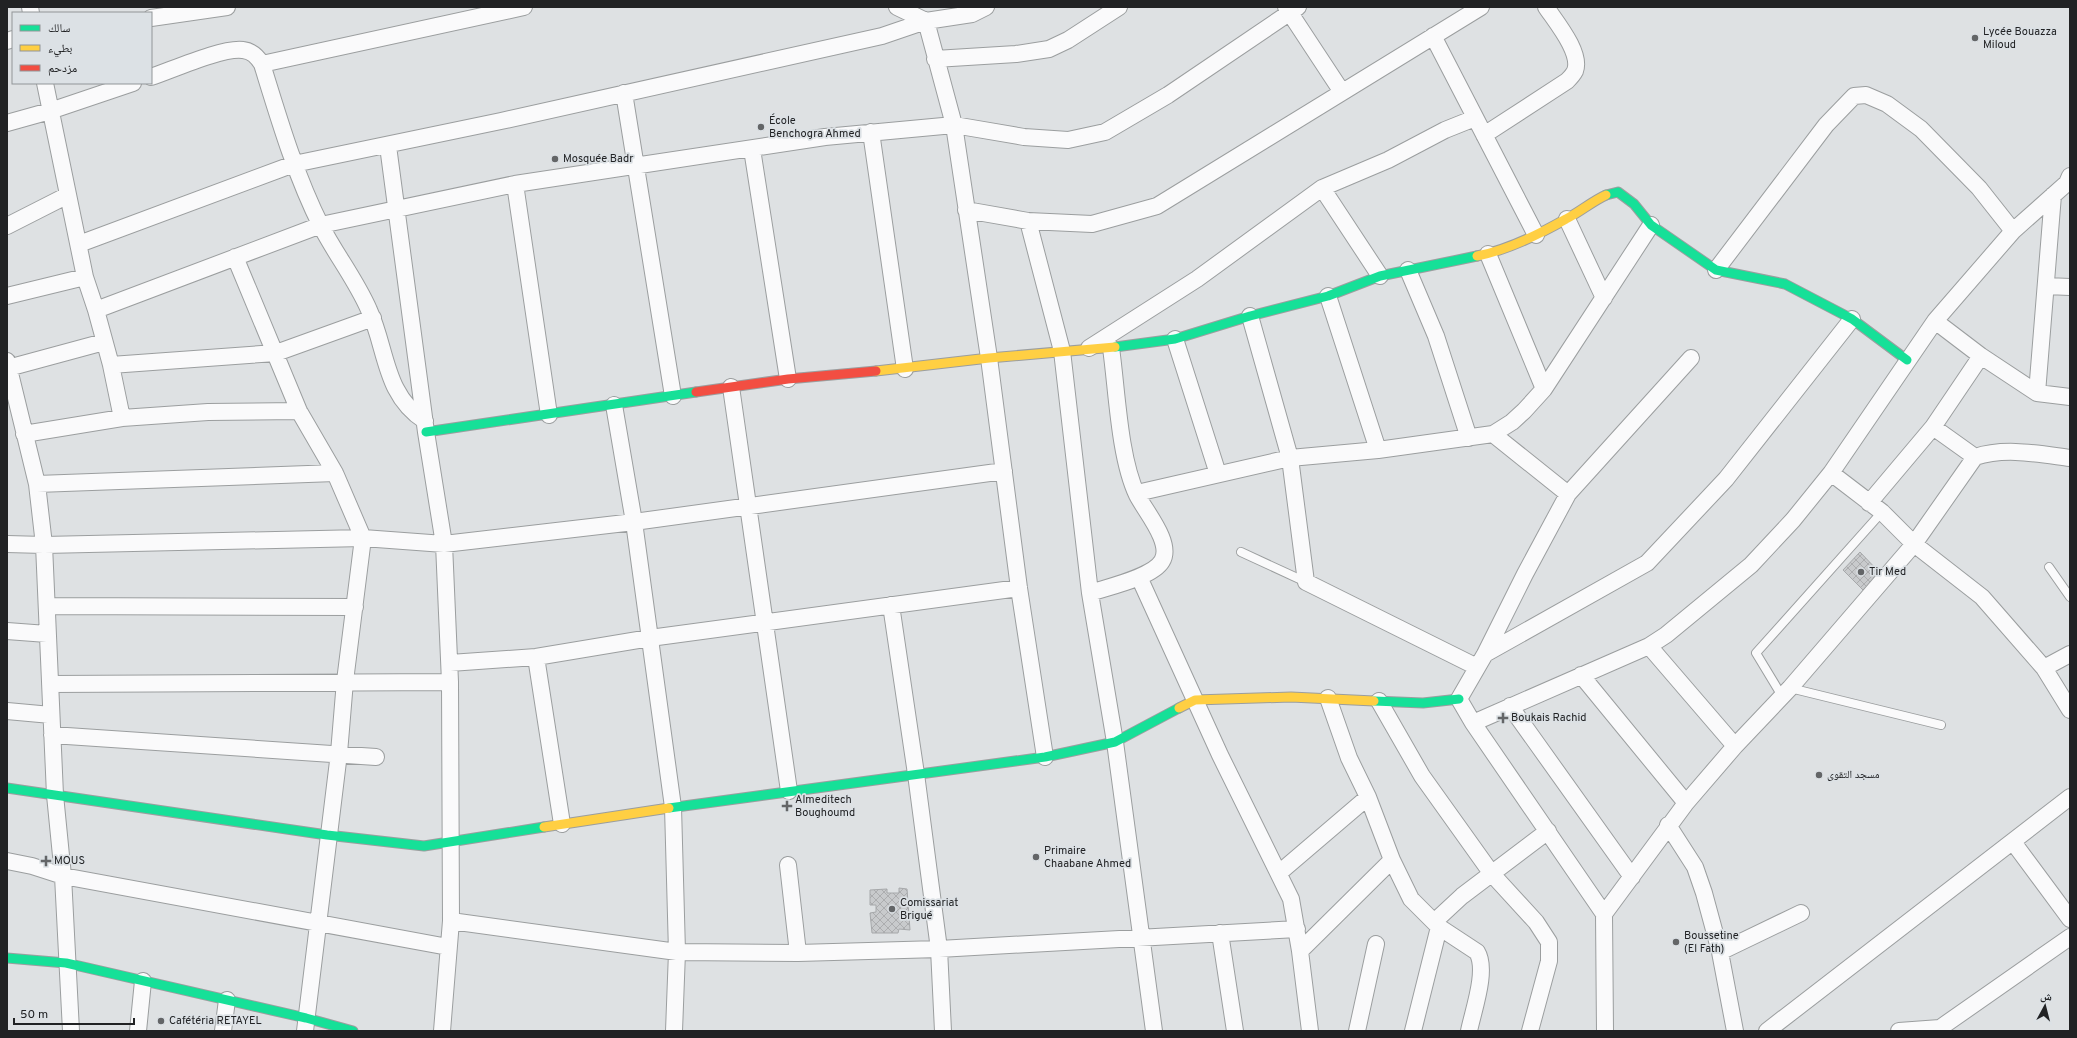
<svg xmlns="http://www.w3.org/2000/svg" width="2077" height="1038" viewBox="0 0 2077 1038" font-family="Overpass,'Noto Naskh Arabic',sans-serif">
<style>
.building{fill:url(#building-cross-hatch);stroke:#a6a8aa}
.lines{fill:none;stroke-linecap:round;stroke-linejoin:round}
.lane-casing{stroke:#9b9e9f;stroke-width:10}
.street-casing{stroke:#9b9e9f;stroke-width:18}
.fast-casing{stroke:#9b9e9f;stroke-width:11}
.slow-casing{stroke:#9b9e9f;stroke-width:11}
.jam-casing{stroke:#9b9e9f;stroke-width:11}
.lane{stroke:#fafafb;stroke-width:8}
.street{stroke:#fafafb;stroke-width:16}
.fast{stroke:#16e098;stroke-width:9}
.slow{stroke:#ffcf43;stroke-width:9}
.jam{stroke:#f24e42;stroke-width:9}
.poi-dot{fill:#636567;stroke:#dce1e5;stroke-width:1.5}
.labels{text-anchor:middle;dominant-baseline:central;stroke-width:3.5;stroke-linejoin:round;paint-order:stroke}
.poi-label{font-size:11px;fill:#212224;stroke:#dce1e5;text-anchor:start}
</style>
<defs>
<pattern id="building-cross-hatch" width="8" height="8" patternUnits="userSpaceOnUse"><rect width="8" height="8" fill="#c8cacc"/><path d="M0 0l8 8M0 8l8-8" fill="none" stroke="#acadaf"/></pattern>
</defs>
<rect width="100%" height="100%" fill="#dee1e3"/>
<path class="building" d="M1860,552l20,21 -17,17 -20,-20z
M899,888l8,1 3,41 -11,-1 -1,4h-26l-2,-20 6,-1v-7h-6v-15l17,-1v4h12z"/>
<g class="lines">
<defs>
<path id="lane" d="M1241,552l65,30
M2049,567l21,30
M1790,688l151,37
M1782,696l-26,-43 126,-141"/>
<path id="street" d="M30,7l1,6
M897,7l29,14 28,104 35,233 30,230 26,169
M1286,7l56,85
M151,18l76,-11
M1433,36l103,199
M7,41l6,-2
M935,59l81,-5 33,-5 19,-9 51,-33
M262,64l262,-57
M151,77c21,-7 72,-30 92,-27 9,1 14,6 19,14 17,55 33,110 59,162 15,29 35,54 48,84 18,39 15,85 56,111
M624,93l49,303
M7,123l43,-12 83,-28
M871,132l34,237
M1484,135l83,-54c3,-3 6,-6 8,-10 7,-18 -19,-49 -29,-64
M388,146l38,286 18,112 6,138 1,239 -9,110
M752,149l36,230
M515,184l34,231
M1322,188l58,88
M966,210l62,11 64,3 65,-18 324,-199
M1567,219l37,79
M1028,221l34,130 28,242 25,149 39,289
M7,226l61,-31
M79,244l215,-80 207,-43 381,-85 44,-15 46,-7 14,-7
M1488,254l56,135
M235,257l64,154 36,62 28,65 -18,143 -6,72 -34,278
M1408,270l28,66 33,102
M1716,270l110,-145 28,-29 12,-1 21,9 34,25 58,59 34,43
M2046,286l24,1
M7,296l78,-19
M1328,296l50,154
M96,310l225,-85 194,-41 310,-47 129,-12 70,12 44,3 37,-8 63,-37 130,-88
M1250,316l40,142 16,124 171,85
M1935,321l46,35 56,37 33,4
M1175,339l43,135
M1089,348l108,-69 125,-91 66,-28 57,-30 30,-12
M7,361l30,123 7,61 11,250 8,81 8,155
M111,365l165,-12 97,-35
M8,368l96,-26
M731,387l58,404
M2037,393l16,-198
M614,405l20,117 39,285 4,145 -3,79
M122,418l86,-6 91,-1
M1933,427l42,30
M24,434l98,-16 -11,-53 -15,-55 -11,-33 -40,-194
M1493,434l75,60
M1831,473l51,39 32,32 68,53 62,71 26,42
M37,484l298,-11
M1137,493l153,-35 88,-8 115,-16 19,-12 12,-11 20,-22 107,-164
M1869,503l64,-76 48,-71
M7,544l37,1 319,-7 81,6 190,-22 370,-51
M1139,577l81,178 71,144 9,52 10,80
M1090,593c18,-6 63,-16 72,-32 11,-18 -17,-50 -25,-66 -18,-38 -20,-105 -26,-147
M891,605l25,169 23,175 4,82
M47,606l308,1
M7,631l40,3
M1649,646l86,100
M1485,654l162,-91 79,-84 126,-160
M536,657l26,167
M450,663l86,-6 114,-19 369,-50
M2044,668l26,-14
M1581,675l105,128
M50,684l400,-2
M1328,698l21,60 19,39 24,63 19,39 28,28 38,25c11,18 -4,59 -8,79
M1379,701l43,75 70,98 44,48 13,20v19l-19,70
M1510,706l122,171
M7,711l44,4
M1473,723l176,-77 17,-11 85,-70 42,-45 38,-47 104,-152 78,-90 54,-48 3,-7
M52,735l324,22
M1668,825l27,42 9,26 16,59 15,79
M2013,842l57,77
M7,861l25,5 31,10 385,71
M788,865l10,88
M1279,873l89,-76
M1604,914l82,-111 49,-57 55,-58 124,-144 61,-87c30,-10 64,-3 95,1
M451,921l226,31 121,1 141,-4 358,-20
M1434,922l28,-26 86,-65
M1220,933l15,98
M1300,951l92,-91
M1720,952l81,-39
M138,1031l5,-50
M223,1031l4,-31
M1357,1031l19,-87
M1413,1031l26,-104
M1605,1031l-1,-117 -131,-191 -14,-24 26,-45 40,-80 43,-80 123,-136
M1767,1031l303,-234
M1899,1031l41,-3
M1943,1031l-3,-3 130,-91"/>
<path id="fast" d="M1606,195l12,-3 16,12 17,21 65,45 69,14 67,35 55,41
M1115,347l60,-8 75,-23 78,-20 52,-20 97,-20
M426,432l270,-40
M1374,701l49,2 36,-4
M7,788l320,47 97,11 120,-19
M669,808l376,-51 70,-15 64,-34
M7,958l59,5 240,55 47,13"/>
<path id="slow" d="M1477,256c31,-6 61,-21 89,-37 14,-7 25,-17 40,-24
M876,371l113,-13 126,-11
M1179,708l16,-8 96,-3 83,4
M544,827l125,-19"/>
<path id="jam" d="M696,392l92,-13 88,-8"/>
</defs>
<use href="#lane" class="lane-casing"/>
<use href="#street" class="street-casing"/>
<use href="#fast" class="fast-casing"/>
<use href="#slow" class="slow-casing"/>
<use href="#jam" class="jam-casing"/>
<use href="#lane" class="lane"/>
<use href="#street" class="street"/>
<use href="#fast" class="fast"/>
<use href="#slow" class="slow"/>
<use href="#jam" class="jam"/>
</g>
<g class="poi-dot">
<circle cx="1975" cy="38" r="4"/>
<circle cx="761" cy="127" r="4"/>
<circle cx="555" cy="159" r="4"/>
<circle cx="1861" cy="572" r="4"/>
<path d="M1501 712h4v4h4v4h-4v4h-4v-4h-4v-4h4z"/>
<circle cx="1819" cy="775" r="4"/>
<path d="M785 800h4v4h4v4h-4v4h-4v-4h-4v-4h4z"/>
<circle cx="1036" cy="857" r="4"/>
<path d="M44 855h4v4h4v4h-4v4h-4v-4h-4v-4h4z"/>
<circle cx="892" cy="909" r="4"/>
<circle cx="1676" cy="942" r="4"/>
<circle cx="161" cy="1021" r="4"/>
</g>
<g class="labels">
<g class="poi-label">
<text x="1983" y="32">Lycée Bouazza<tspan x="1983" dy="13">Miloud</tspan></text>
<text x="769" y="121">École<tspan x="769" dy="13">Benchogra Ahmed</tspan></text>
<text x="563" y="159">Mosquée Badr</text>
<text x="1869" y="572">Tir Med</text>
<text x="1511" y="718">Boukais Rachid</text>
<text x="1827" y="775">مسجد التقوى</text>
<text x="795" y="800">Almeditech<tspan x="795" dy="13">Boughoumd</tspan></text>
<text x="1044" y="851">Primaire<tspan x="1044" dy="13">Chaabane Ahmed</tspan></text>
<text x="54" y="861">MOUS</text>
<text x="900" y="903">Comissariat<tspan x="900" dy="13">Brigué</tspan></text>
<text x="1684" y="936">Boussetine<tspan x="1684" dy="13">(El Fath)</tspan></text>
<text x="169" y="1021">Cafétéria RETAYEL</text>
</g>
</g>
<rect width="2077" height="1038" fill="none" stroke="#212224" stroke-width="16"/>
<rect x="12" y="12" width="140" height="72" fill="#dce1e5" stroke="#919598"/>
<rect x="20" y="25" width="20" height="6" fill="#16e098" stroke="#919598"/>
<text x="48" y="32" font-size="12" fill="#212224">سالك</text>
<rect x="20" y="45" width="20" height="6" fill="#ffcf43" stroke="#919598"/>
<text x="48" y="52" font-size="12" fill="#212224">بطيء</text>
<rect x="20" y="65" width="20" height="6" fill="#f24e42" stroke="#919598"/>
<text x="48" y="72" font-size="12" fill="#212224">مزدحم</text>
<g transform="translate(2045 1006) rotate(7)" stroke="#dce1e5" stroke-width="3" paint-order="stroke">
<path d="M0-3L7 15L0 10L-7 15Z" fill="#212224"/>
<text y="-6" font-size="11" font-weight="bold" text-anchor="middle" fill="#212224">ش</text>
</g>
<path d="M14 1018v6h120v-6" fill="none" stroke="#212224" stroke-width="2"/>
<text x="20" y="1018" font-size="12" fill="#212224" stroke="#dce1e5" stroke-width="3" paint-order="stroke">50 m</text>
</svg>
